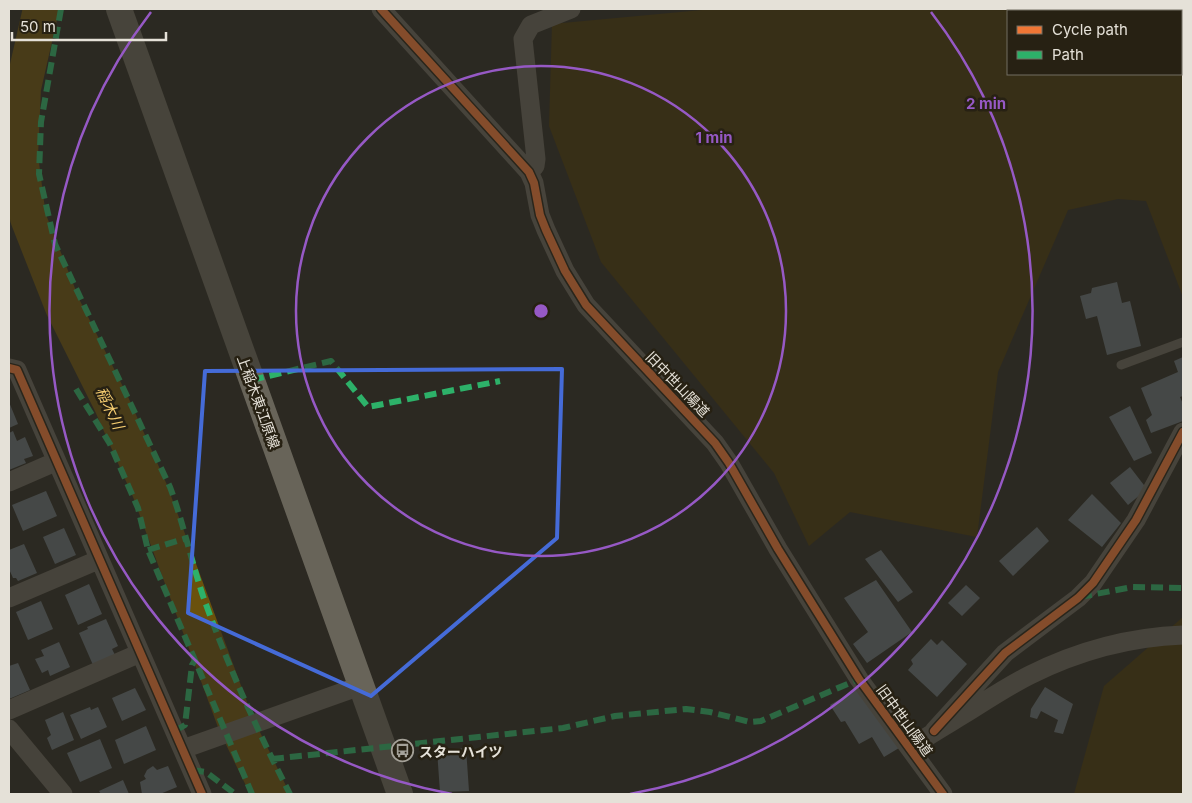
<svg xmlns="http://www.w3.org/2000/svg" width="1192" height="803" viewBox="0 0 1192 803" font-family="Inter,'Noto Sans JP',sans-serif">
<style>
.green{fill:#463509;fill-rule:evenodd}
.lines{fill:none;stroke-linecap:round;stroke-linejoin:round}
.river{stroke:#6a510c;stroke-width:36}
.building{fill:#646e74}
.lane{stroke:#676259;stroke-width:9}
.street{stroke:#676259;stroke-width:19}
.secondary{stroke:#686459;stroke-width:26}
.quiet{stroke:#2db169;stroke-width:6;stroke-dasharray:12 6;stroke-linecap:butt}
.cycleway-casing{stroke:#272113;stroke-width:11}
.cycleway{stroke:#f07635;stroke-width:8}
.marked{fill:none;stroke:#456bd8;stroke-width:4;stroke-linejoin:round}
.ring{fill:none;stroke:#9659c5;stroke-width:2.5}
.labels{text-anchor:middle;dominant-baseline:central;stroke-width:5;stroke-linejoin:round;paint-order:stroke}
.street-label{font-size:14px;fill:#e5e1d8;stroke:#272113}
.poi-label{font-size:14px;font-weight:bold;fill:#e5e1d8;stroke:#272113;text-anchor:start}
.water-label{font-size:15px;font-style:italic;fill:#f6cd70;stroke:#272113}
.centre{fill:#9659c5;stroke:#272113;stroke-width:2.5}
.ring-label{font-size:15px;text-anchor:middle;font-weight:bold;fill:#9659c5;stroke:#272113;stroke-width:5;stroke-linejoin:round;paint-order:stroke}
</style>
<rect width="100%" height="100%" fill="#2c2922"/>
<path class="green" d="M713,9h470v288l-37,-96 -28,-2 -50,11 -70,162 -21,165 -127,-25 -41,34 -35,-73 -173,-211 -52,-136 3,-102zM1008,11h173v63h-173z
M1183,617v177h-109l30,-108z"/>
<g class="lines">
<path class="river" d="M41,9l-18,79 -3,68 8,62 35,89 49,98 38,86 86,233 34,70"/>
</g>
<path class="building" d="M1117,282l5,21 8,-2 11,45 -34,9 -10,-39 -11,3 -6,-23 11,-3 1,-5z
M1183,357v39l-3,1 3,7v17l-32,12 -5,-13 6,-5 -11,-27 37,-16 -4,-11z
M9,402l9,22 -9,4z
M1130,406l22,47 -18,8 -25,-44z
M13,431l4,10 8,-4 8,19 -9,3 2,4 -17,7v-37z
M1130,467l17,22 -19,16 -18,-22z
M46,491l11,25 -34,15 -11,-26z
M1092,494l29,29 -19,24 -34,-27z
M1037,527l12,14 -36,35 -14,-15z
M64,528l12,27 -21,9 -12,-27z
M24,544l13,29 -19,8 -2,-3h-3l-4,-9v-19z
M881,550l32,42 -15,10 -33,-43z
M876,580l36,52 -45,31 -14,-19 15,-12 -24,-34z
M89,584l13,30 -24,11 -13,-30z
M966,585l14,13 -18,18 -14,-13z
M41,601l12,28 -25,11 -12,-28z
M106,619l12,27 -6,3 3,6 -22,10 -14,-32 9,-4 -1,-2z
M931,639l6,6 5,-5 25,24 -30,33 -29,-27 5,-6 -2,-4z
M59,642l11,25 -20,9 -2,-6 -6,3 -7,-14 9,-3 -3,-6z
M18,663l12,27 -21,9v-33z
M1045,687l28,17 -10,30 -9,-2 4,-12 -17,-9 -4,8 -7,-2 1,-8z
M135,688l11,22 -24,11 -10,-23z
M857,689l42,59 -15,9 -12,-20 -13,7 -14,-23 -4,1 -11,-17z
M90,707l1,3 7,-3 9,20 -26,12 -11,-24z
M63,712l11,28 -22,10 -5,-12 4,-3 -6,-15z
M146,726l10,24 -32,14 -9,-24z
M100,739l12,29 -32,14 -13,-29z
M466,748l3,43 -29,1 -3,-42z
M153,766l4,4 11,-4 9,21 -17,7h-18l-2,-12 6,-3 -2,-3 3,-6z
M123,780l6,14h-28l-2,-3z"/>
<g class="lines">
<path class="lane" d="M1121,365l62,-23"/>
<path class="street" d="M381,9l148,163 5,11 6,32 6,15 19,41 21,34 129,138 14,20 49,86 81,130 84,115
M529,172l6,-6 1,-7 -13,-120 8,-14 40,-16
M9,368l8,2 185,424
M9,482l46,-20
M9,598l89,-38
M9,710l131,-57
M9,729l54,65
M934,731l71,-78 73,-55 15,-15 43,-63 47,-88
M910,748c20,-14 40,-25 61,-38 19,-12 39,-25 59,-35 48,-24 100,-38 153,-40
M183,749l177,-63"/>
<path class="secondary" d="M119,9l281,785"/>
<path class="quiet" d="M61,9l-20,113 -2,52 16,70 115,243c13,35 21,73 33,109 24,68 54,134 87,198
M252,380l79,-19 37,46 132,-26
M76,389l34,55 28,64 10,42 104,244
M148,550l39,-12
M1080,597l52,-10 51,1
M175,731l10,-6 7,-60 3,-5
M272,759l291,-31 52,-12 71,-7 24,3 40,10 11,-1 98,-42
M192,770l14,2 29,22"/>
<defs>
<path id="cycleway" d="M381,9l148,163 5,11 6,32 6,15 19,41 21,34 129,138 14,20 49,86 81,130 84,115
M9,368l8,2 185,424
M934,731l71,-78 73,-55 15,-15 43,-63 47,-88"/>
</defs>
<use href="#cycleway" class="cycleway-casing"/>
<use href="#cycleway" class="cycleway"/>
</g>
<path d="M0 0H1192V803H0ZM562,369l-5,169 -186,158 -183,-83 17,-242z" fill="#2c2922" fill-opacity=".55" fill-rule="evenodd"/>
<path class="marked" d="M562,369l-5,169 -186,158 -183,-83 17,-242z"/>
<g class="ring">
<circle cx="541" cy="311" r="245"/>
<path d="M452 794A491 491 0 0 1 151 12M931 12A491 491 0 0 1 630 794"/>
</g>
<defs>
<symbol id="bus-ring" viewBox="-11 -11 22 22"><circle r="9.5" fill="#272113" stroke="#a4a198" stroke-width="1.5"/><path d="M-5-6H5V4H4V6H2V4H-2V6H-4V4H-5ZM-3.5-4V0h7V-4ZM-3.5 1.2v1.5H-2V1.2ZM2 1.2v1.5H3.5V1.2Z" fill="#a4a198"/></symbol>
</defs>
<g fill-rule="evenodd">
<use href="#bus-ring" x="390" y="738" width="25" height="25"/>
</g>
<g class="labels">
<g class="street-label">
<text transform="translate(678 384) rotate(46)">旧中世山陽道</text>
<text transform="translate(259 402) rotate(70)">上稲木東江原線</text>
<text transform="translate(905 720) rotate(54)">旧中世山陽道</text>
</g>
<g class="poi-label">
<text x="419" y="751">スターハイツ</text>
</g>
<g class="water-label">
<text transform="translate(110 408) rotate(65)">稲木川</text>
</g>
</g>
<circle cx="541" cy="311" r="8" class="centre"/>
<g class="ring-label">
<text x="986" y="109">2 min</text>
<text x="714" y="143">1 min</text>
</g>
<rect width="1192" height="803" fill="none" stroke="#e5e1d8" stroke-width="20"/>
<rect x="1007" y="10" width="175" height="65" fill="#272113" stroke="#736e62"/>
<rect x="1017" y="26" width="25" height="8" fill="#f07635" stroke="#736e62"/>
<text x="1052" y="35" font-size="15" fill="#e5e1d8">Cycle path</text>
<rect x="1017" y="51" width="25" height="8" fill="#2db169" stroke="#736e62"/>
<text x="1052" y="60" font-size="15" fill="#e5e1d8">Path</text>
<path d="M12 32v8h154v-8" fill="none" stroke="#e5e1d8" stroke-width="2.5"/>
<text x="20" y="32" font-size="15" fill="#e5e1d8" stroke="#272113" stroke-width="4" paint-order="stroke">50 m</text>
</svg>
